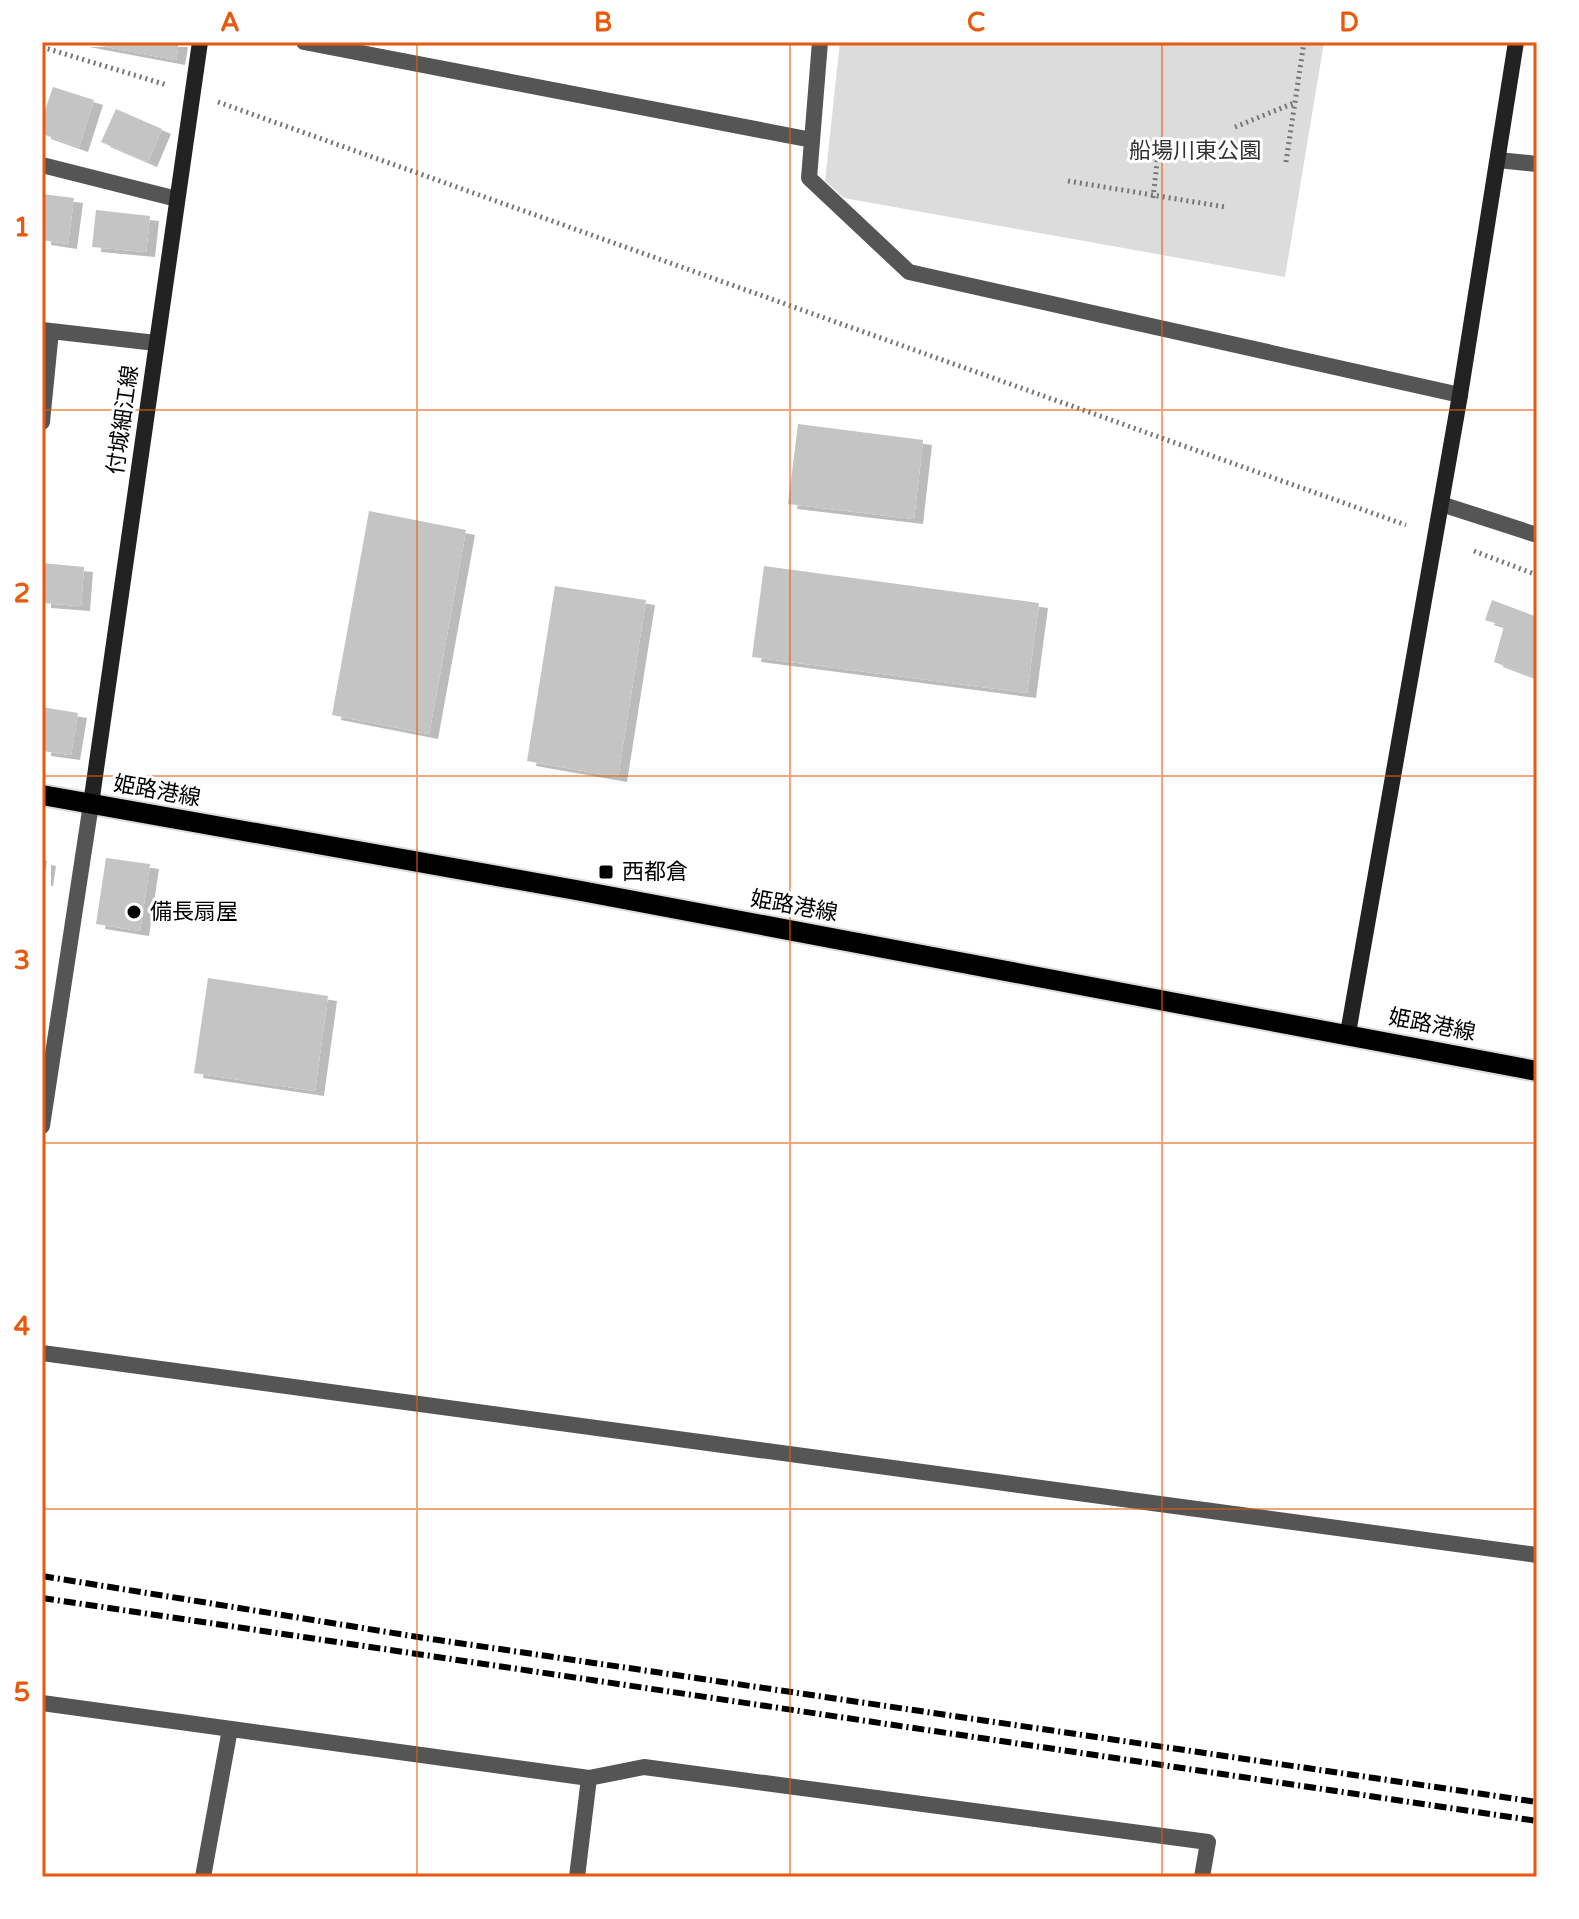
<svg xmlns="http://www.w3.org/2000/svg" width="1579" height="1919" viewBox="0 0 1579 1919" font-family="'Varela Round','Noto Sans JP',sans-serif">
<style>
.green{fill:#dcdcdc}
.building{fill:#c4c4c4;filter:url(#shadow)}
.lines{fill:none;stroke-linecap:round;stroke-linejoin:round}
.primary-casing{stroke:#dbdbdb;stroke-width:24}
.path{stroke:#777;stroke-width:5;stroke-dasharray:2 4;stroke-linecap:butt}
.street{stroke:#555;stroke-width:16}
.secondary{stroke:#222;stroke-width:16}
.primary{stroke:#000;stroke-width:20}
.rail{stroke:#000;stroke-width:6;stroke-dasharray:12 4 2 4;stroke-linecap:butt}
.grid{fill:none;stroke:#e8590c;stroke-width:2;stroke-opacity:0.55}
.poi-dot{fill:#000;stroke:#fff;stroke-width:3}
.labels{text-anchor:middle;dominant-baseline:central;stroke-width:6;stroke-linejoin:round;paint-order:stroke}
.park-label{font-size:22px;fill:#333;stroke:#fff}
.street-label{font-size:22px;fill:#000;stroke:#fff}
.poi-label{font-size:22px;fill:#000;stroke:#fff;text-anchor:start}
.neatline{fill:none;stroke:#e8590c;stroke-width:3}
.grid-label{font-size:26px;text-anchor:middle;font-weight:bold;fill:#e8590c}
</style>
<defs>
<filter id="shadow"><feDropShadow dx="9" dy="5" stdDeviation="0" flood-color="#0004"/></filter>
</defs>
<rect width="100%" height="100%" fill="#fff"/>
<path class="green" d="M840,42h484l-39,235 -441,-79 -19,-17z"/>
<path class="building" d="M80,42h99l-3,18z
M53,87l41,13 -15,47 -37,-13v-15z
M116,109l46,20 -14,33 -47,-20z
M42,194l32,4 -6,46 -26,-4z
M96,210l54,6 -4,36 -54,-5z
M798,424l125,16 -9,79 -126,-15z
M369,511l97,19 -37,204 -97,-19z
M42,563l42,4 -3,39 -39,-3z
M764,566l275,37 -12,90 -275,-36z
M555,586l91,14 -28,177 -91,-16z
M1492,600l45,17v61l-43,-16 10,-36 -19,-6z
M42,707l36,6 -7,42 -29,-4z
M106,858l44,6 -10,67 -44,-7z
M42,860l5,1 -3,20h-2z
M208,978l120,18 -13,95 -121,-18z"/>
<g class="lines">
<defs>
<path id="primary" d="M42,795l534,95 961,181"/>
</defs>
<use href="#primary" class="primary-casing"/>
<path class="path" d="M42,47l125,38
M218,102l1188,423
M1235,127l59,-24
M1286,162l18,-120
M1068,181l157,26
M1153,198l5,-44
M1474,551l63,24"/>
<path class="street" d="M304,42l508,98
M820,42l-11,136 100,94 551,123
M1498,160l39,4
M42,165l135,34
M42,330l114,13
M42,422l9,-91
M1441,504l96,31
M42,1126l49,-322
M42,1353l1495,202
M42,1703l547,75 55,-11 564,75 -6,35
M203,1877l27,-148
M577,1877l12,-99"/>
<path class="secondary" d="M91,804l109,-762
M1348,1033l112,-638 56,-353"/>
<use href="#primary" class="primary"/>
<path class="rail" d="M42,1576l376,61 1119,165
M42,1598l1495,223"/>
</g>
<path class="grid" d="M417,42v1835M790,42v1835M1162,42v1835M42,410h1495M42,776h1495M42,1143h1495M42,1509h1495"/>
<g class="poi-dot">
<rect x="598" y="864" width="16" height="16" rx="4"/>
<circle cx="134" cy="912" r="8"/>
</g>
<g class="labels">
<g class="park-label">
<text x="1195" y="151">船場川東公園</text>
</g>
<g class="street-label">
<text transform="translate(123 420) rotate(-82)">付城細江線</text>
<text transform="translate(157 791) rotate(10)">姫路港線</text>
<text transform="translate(794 906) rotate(10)">姫路港線</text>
<text transform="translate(1432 1025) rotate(11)">姫路港線</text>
</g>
<g class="poi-label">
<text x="622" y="872">西都倉</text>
<text x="150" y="912">備長扇屋</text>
</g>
</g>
<rect width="1579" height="1919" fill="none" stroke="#ffffff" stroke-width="88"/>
<rect x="44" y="44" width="1491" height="1831" class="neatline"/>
<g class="grid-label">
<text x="230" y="31">A</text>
<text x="603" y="31">B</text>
<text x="976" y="31">C</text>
<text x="1349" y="31">D</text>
<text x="22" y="236">1</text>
<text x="22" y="602">2</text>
<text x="22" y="969">3</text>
<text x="22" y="1335">4</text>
<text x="22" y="1701">5</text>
</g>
</svg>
